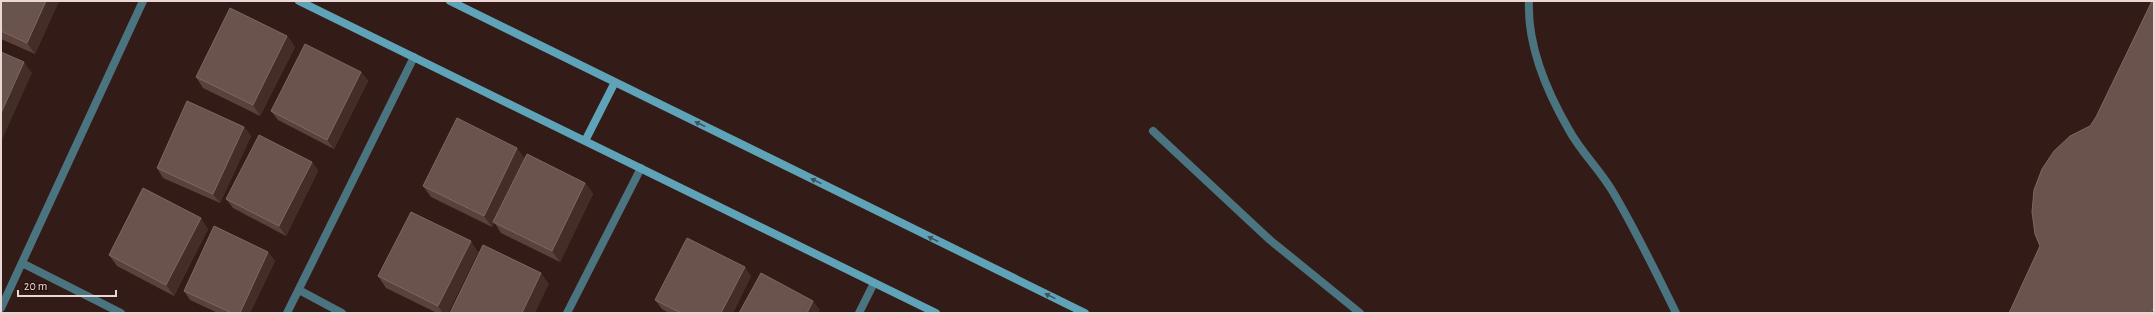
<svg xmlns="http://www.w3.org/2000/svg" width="2155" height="314" viewBox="0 0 2155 314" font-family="'Alegreya Sans',sans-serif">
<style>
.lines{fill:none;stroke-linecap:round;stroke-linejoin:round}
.lane{stroke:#4b7481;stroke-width:8}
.street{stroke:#4b7481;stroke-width:8}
.secondary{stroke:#5fa3b8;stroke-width:8}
.wall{fill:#5b413c}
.shaded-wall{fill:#442c27}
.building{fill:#6a524d;stroke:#7e6762}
.oneway{fill:#41535a}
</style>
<rect width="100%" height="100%" fill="#331c17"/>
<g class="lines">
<path class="lane" d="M1529,1c-2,44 18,91 40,129 12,22 31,40 44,62 23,39 43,80 63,121
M1153,131l117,109 90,73"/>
<path class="street" d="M22,263l99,50
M299,290l43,23
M1,308l142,-307
M287,313l127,-256
M567,313l74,-145
M859,313l15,-30"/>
<path class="secondary" d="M299,1l637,312
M450,1l635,312
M585,141l30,-59"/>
</g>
<path class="wall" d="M1,1h58l-24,53 -34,-15z
M287,36l8,11 -35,69 -57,-28 -7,-11z
M361,72l7,9 -34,68 -56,-29 -7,-9z
M244,127l7,9 -31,67 -57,-25 -6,-10z
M517,148l7,11 61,24 8,11 -33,68 -59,-29 -7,-11 -2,5 -61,-30 -8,-11z
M312,162l6,9 -32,65 -53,-28 -7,-9z
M208,229l-34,67 -57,-30 -8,-11z
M268,252l7,9 -25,52h-32l-28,-13 -6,-9z
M478,252l-30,61h-11l-51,-25 -8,-12z
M751,276l-18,37h-64l-7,-4 -7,-9z"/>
<path class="shaded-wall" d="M46,1h13l-24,53 -8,-11z
M287,36l8,11 -35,69 -7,-11z
M24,62l8,11 -31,69v-29z
M361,72l7,9 -34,68 -7,-9z
M244,127l7,9 -31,67 -7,-9z
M517,148l8,11 -33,68 -8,-11z
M312,162l6,9 -32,65 -7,-10z
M585,183l8,11 -33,68 -8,-11z
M201,218l7,11 -34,67 -8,-11z
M471,241l7,11 -30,61h-5l-5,-7z
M268,252l7,9 -25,52h-10z
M745,267l6,9 -18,37h-12z
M541,273l8,11 -14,29h-13z
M813,301l7,9 -2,3h-11z
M2154,307v6h-3z"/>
<path class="building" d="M1,1h45l-19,42 -26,-12z
M2152,1h2v306l-3,6h-142l31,-67 -5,-12 -3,-22 2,-22 8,-21 12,-18 16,-15 20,-10 6,-9z
M230,8l57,28 -34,69 -57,-28z
M305,44l56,28 -34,68 -56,-29z
M1,52l23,10 -23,51z
M187,101l57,26 -31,67 -56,-26z
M457,118l60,30 -33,68 -61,-30z
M259,135l53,27 -33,64 -53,-27z
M527,154l58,29 -33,68 -59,-29z
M143,188l58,30 -35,67 -57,-30z
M411,212l60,29 -33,65 -60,-30z
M214,226l54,26 -28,61h-8l-48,-22z
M687,238l58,29 -24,46h-40l-26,-13z
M483,245l58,28 -19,40h-72z
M761,273l52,28 -6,12h-68z"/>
<defs><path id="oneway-solid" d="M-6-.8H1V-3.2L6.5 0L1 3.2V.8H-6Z"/></defs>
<g class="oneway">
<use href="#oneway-solid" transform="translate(700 124) rotate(-154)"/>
<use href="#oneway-solid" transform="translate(816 181) rotate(-154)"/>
<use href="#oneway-solid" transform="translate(933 239) rotate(-154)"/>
<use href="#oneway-solid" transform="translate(1050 296) rotate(-154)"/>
</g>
<rect width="2155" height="314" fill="none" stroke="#e9d8d5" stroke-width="4"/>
<path d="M18 290v6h98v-6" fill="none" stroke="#e9d8d5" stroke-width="2"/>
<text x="24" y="290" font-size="12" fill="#e9d8d5" stroke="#29120e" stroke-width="3" paint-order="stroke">20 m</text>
</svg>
